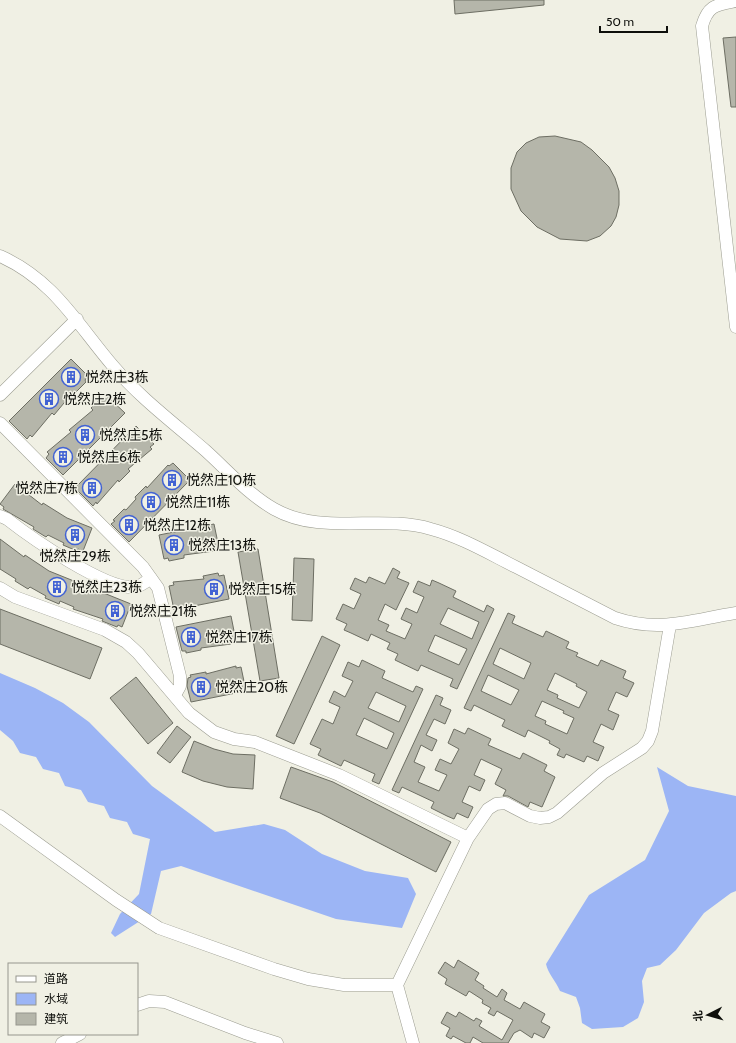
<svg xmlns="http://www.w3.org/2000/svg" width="736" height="1043" viewBox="0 0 736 1043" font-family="Cabin,'Noto Sans SC',sans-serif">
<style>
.water{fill:#9cb5f5}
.building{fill:#b5b6aa;stroke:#6d6e63;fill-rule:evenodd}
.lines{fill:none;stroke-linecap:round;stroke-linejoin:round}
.minor-casing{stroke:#9b9c90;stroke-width:13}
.minor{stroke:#fff;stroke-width:12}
.labels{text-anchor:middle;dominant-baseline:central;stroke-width:3;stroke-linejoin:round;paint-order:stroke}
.poi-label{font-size:14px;fill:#0e0f0b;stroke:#f0f0e4;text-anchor:start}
</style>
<rect width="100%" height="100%" fill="#f0f0e4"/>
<path class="water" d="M0,673l35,15 28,15 26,19 63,64 63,46 49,-8 21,6 37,24 43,17 43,7 8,16 -14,34 -66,-9 -155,-53 -20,5 -10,43 -36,23 -4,-4 9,-19 19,-20 11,-55 -17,-5 -6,-12 -17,-4 -6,-12 -16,-4 -7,-12 -16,-4 -6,-13 -16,-4 -7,-12 -16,-4 -7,-12 -13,-11z
M657,767l31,19 48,10v95l-5,2 -27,20 -28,37 -16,15 -13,3 -5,13 2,21 -6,16 -15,9 -31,2 -10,-6 -2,-15 -4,-11 -16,-6c-4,-10 -12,-17 -14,-27l43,-69 56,-35 24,-49z"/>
<path class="building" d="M454,0h90v5l-89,9z
M736,37v70h-5l-8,-69z
M555,136l26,6 11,8 17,17 6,11 4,13v14l-3,12 -5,9 -11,10 -13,5 -27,-2 -23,-12 -16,-16 -10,-22v-21l6,-16 9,-9 13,-6z
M71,359l17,17 -3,4 1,2 -11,11 -1,-2 -20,24 -2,-2 -20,24 -2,-2 -3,4 -18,-18z
M107,396l18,17 -62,62 -17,-17 3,-4 -2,-2 24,-20 -2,-2 24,-20 -2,-2 11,-11 2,2z
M136,426l18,18 -4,3 2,2 -24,20 2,2 -11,11 -1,-2 -21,24 -1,-2 -3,4 -18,-18z
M173,463l17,17 -61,62 -18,-18 4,-3 -2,-1 11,-11 2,1 10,-11 -1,-2 11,-11 1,2 21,-23 1,1z
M15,484l27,21 1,-2 24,15 25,10 -9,23 -5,-2 -1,2 -14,-6 1,-2 -16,-8 -2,2 -13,-8 1,-2 -31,-18 1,-2 -4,-3z
M214,524l5,24 -5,1v2l-30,4v3l-15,3 -1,-3 -4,1 -5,-24z
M0,539l24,18 1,-2 24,16 82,33 -9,23 -4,-2 -1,2 -15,-6 1,-2 -30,-10 1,-2 -14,-6 -1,3 -14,-6 1,-2 -16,-9 -2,2 -13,-8 1,-2 -16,-10z
M258,549l21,129 -19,3 -22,-129z
M294,558l20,1 -2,62 -20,-1z
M393,568l7,4 -3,6 12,5 -13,27 -11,-6 -7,16 11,5 -3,6 19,8 7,-15 -11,-5 5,-11 11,5 7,-16 -11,-5 5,-11 12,5 2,-6 7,3 17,8 -3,6 31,15 3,-7 7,4 -37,80 -7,-3 3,-7 -32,-14 -3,6 -23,-11 3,-6 -11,-5 3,-6 -19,-9 -3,7 -17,-8 -7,-3 3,-6 -11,-5 7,-15 11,5 7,-15 -11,-5 5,-11 11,5 3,-6 16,7zM448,608l31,14 -7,17 -32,-15zM435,635l32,14 -8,16 -31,-14z
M218,573l1,3 5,-1 5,24 -55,11 -5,-24 5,-1 -1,-3 31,-3 -1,-3z
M0,609l102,39 -12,31 -90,-35z
M508,613l7,3 -3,7 31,14 3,-6 23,11 -3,6 12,5 -2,3 22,10 3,-6 18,8 7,3 -3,7 11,5 -7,14 -11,-5 -8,18 11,5 -6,15 -12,-6 -8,18 11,5 -6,14 -11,-5 -3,6 -18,-8 -2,4 -7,-3 3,-6 -11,-6 1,-2 -22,-11 -3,7 -23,-11 3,-6 -31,-15 -3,6 -7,-3zM500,648l31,15 -7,16 -31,-15zM555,673l22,11 -1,2 11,6 -8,16 -22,-10 1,-3 -11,-5zM488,675l31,15 -8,15 -30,-14zM542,701l22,10 -1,2 11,5 -7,16 -22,-10 1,-3 -11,-5z
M231,616l5,25 -5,1v2l-30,4v2l-15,3v-2h-4l-6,-24z
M322,636l18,9 -46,99 -18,-8z
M362,660l23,11 -3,7 31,14 3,-6 7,3 -44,95 -7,-3 3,-7 -31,-14 -3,6 -23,-11 3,-6 -11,-5 12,-25 11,5 7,-17 -11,-5 5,-11 11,6 8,-16 -11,-5 6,-14 11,5zM376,692l30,14 -7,16 -31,-14zM364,718l30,15 -7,16 -31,-14z
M236,666v2l5,-1 5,24 -55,11 -4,-16 1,-8 3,-1 -1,-2 16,-3v2z
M136,677l37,46 -25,21 -38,-46z
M436,695l7,3 -3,7 11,5 -6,14 -11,-5 -8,16 11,5 -5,11 -11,-6 -7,17 11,5 -7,15 21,9 8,-16 -12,-5 5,-11 11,5 8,-15 -11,-6 6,-14 11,5 3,-6 23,11 -3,6 32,14 3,-6 24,12 -3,6 11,6 -13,30 -12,-5 -2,5 -20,-11h-5l3,-6 -11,-6 7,-15 -21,-10 -7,16 11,5 -5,11 -11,-5 -7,16 11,5 -5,11 -11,-5 -3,6 -7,-3 -16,-8 3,-6 -32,-15 -3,6 -7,-3z
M177,726l14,11 -21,26 -13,-10z
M194,741l20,8 19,5 22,1 -2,34 -26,-2 -24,-6 -21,-9z
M291,767l42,15 118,60 -15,30 -116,-59 -40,-15z
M458,960l21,13 -4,7 9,6 -1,2 14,9 5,-8 5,4 -3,7 16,9 4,-7 21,12 -4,8 9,5 -6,11 -10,-5 -2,5 -12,-8 -6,3 -6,10h-25l-10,-6 -3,6h-4l-13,-7 -2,3 -5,-3 4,-8 -9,-5 6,-11 9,5 3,-5 15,9 2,-3 6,3 -3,5 23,14 11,-20 -16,-9 -3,5 -6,-3 3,-5 -9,-5 1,-3 -14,-9 -3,5 -21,-12 2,-5 -9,-6 7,-11 9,6z"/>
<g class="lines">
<defs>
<path id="minor" d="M736,1c-20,4 -28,4 -34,25l34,301
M0,256c54,24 77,68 113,110 27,32 62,58 93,85 22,20 42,43 68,58 48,27 106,5 157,20 30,8 57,24 85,38 33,17 66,34 99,51 45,15 76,2 121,-5
M0,395l77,-76
M0,423l143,144 15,21 22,88v10l-5,9
M0,516l7,3c23,18 100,72 128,68 6,-1 11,-5 16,-9
M0,588l15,9 90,33 21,12 12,11 51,60 25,19 20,7 21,3 84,33 129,63
M0,816l116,84 43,28 115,41 34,10 36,6h53
M137,1005l12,-4 16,1 80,31 32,10
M62,1043l18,-9
M413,1043l-16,-58 71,-147 20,-29 8,-5 9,-1 25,13 10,2 9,-1 8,-4 46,-40 39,-25 6,-7 4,-10 18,-106"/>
</defs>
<use href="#minor" class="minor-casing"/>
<use href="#minor" class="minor"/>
</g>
<defs>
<symbol id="building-ring" viewBox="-11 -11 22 22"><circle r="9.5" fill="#f0f0e4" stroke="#4162d4" stroke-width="1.5"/><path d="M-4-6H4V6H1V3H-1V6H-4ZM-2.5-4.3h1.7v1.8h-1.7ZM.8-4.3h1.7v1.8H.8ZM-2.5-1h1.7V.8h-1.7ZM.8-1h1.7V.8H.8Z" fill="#4162d4"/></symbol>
</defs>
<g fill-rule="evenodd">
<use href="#building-ring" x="60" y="366" width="22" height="22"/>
<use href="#building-ring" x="38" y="388" width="22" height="22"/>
<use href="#building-ring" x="74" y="424" width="22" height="22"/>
<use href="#building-ring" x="52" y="446" width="22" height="22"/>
<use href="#building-ring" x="161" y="469" width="22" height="22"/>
<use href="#building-ring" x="81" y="477" width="22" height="22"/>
<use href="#building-ring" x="140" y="491" width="22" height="22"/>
<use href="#building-ring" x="118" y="514" width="22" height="22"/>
<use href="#building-ring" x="64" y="524" width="22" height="22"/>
<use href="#building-ring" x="163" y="534" width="22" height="22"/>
<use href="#building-ring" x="46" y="576" width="22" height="22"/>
<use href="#building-ring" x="203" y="578" width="22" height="22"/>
<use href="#building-ring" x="104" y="600" width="22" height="22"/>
<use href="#building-ring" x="180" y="626" width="22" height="22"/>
<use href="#building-ring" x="190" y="676" width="22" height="22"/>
</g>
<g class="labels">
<g class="poi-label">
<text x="85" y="377">悦然庄3栋</text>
<text x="63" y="399">悦然庄2栋</text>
<text x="99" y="435">悦然庄5栋</text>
<text x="77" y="457">悦然庄6栋</text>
<text x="186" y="480">悦然庄10栋</text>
<text x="78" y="488" text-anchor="end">悦然庄7栋</text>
<text x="165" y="502">悦然庄11栋</text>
<text x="143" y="525">悦然庄12栋</text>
<text x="188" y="545">悦然庄13栋</text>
<text x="75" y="556" text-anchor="middle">悦然庄29栋</text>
<text x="71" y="587">悦然庄23栋</text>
<text x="228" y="589">悦然庄15栋</text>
<text x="129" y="611">悦然庄21栋</text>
<text x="205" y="637">悦然庄17栋</text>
<text x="215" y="687">悦然庄20栋</text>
</g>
</g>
<rect x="8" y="963" width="130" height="72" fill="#f0f0e4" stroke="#96968d"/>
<rect x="16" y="976" width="20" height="6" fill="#ffffff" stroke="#96968d"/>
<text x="44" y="983" font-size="12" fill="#0e0f0b">道路</text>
<rect x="16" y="993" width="20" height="12" fill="#9cb5f5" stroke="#96968d"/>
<text x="44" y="1003" font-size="12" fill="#0e0f0b">水域</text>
<rect x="16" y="1013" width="20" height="12" fill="#b5b6aa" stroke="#96968d"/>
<text x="44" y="1023" font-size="12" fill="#0e0f0b">建筑</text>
<g transform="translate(708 1015) rotate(264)" stroke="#f0f0e4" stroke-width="3" paint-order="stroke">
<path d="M0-3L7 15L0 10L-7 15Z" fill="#0e0f0b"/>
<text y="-6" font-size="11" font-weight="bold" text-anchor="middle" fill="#0e0f0b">北</text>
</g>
<path d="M600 26v6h67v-6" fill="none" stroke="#0e0f0b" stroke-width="2"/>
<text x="606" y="26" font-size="12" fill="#0e0f0b" stroke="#f0f0e4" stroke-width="3" paint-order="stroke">50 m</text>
</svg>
